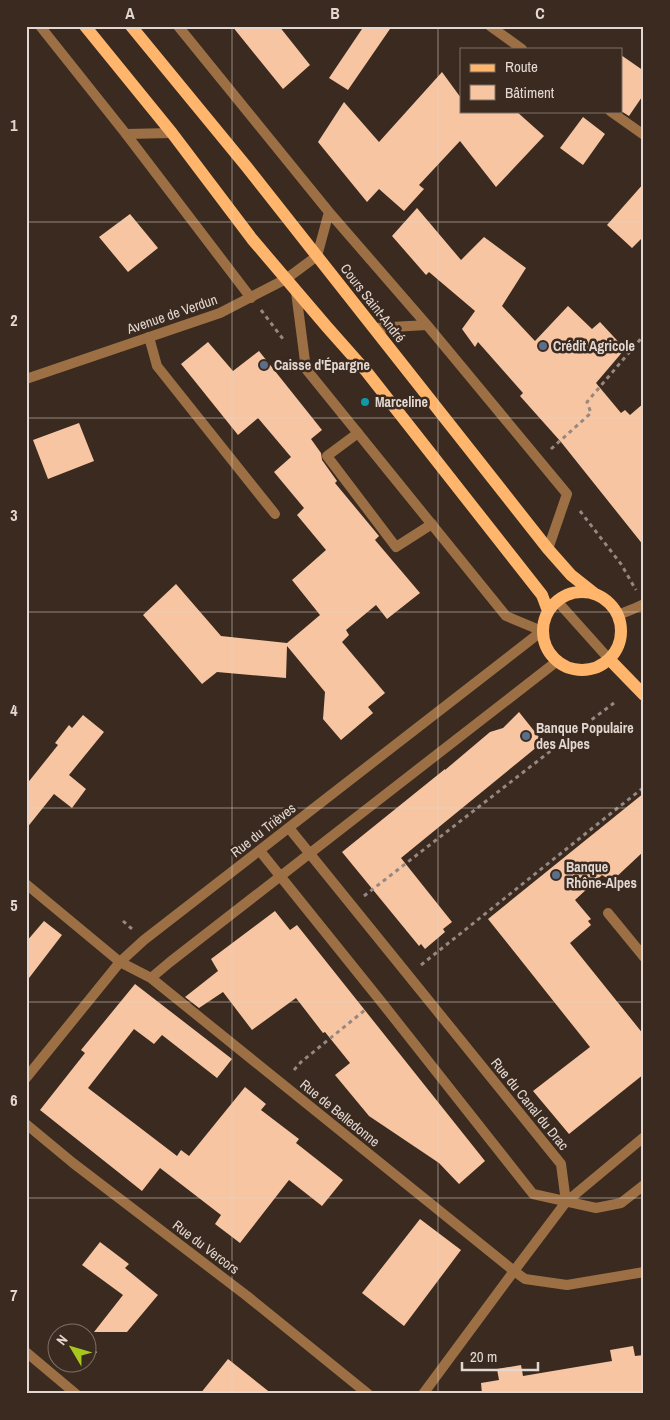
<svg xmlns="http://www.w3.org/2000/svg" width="670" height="1420" viewBox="0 0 670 1420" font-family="'Archivo Narrow',sans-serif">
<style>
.building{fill:#f7c5a2}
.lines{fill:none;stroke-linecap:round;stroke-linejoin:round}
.path{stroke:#968880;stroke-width:3;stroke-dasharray:4 4;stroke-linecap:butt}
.lane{stroke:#9c7044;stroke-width:10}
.street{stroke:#9c7044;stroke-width:10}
.primary{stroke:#ffb56b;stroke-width:12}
.grid{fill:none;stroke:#e3d8d1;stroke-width:1;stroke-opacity:0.55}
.service-dot{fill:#5c6f8a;stroke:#3a2a1f;stroke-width:2}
.culture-dot{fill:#0f9aa8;stroke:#3a2a1f;stroke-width:2}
.labels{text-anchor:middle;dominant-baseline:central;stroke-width:5;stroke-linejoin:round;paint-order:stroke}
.street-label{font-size:14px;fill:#e3d8d1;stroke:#3a2a1f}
.poi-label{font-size:14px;font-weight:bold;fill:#e3d8d1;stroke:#3a2a1f;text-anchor:start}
.neatline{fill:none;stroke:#e3d8d1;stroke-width:2}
.grid-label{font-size:16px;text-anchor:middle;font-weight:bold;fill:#e3d8d1}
</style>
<rect width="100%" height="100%" fill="#3a2a1f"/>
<path class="building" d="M232,26h47l31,39 -27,24z
M364,26h28l-44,64 -19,-12z
M621,55l23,16v23l-15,22 -8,-5z
M442,72l19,26v13h55l28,25 -48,51 -36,-46 -41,44 5,4 -20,22 -25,-22 -12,13 -49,-60 26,-40 35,40z
M583,117l22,17 -22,31 -23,-17z
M644,183v53l-12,12 -25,-23z
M417,208l44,52 23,-23 42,31 -24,38 33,35 33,-35 24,23 8,-7 25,27 -29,34 25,30 4,-3 5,5 14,-12v143l-83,-104 -41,-46 3,-3 -45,-51 -3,5 -13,-18 13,-18 -46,-39 -3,3 -34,-39z
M130,214l28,34 -30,24 -29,-35z
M208,342l25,29 26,-20 63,79 -11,9 10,14 1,7 15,21 -2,2 44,53 -4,4 45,53 -33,26 -11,-14 -30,25 3,5 -7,7 43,51 -17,14 5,6 -32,27 -18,-21 2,-27 -38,-46 -1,32 -69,-6 -15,12 -59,-69 33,-31 45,52 66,7 33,-28 -28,-35 34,-30 -29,-35 7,-7 -30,-36 17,-15 -33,-39 -20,17 -57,-71z
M79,423l15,38 -46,18 -15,-39z
M519,712l24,30 -142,116 51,64 -9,7 2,3 -20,17 -4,-5 -2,2 -77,-94 103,-83v1l45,-38 13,-4z
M83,715l21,17 -35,43 17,14 -14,19 -18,-14 -28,35v-44l32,-40 -3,-2 14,-18 3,3z
M644,793v58l-32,30 -10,-6 -27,25 16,19 -3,2 3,4 -21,18 74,92v39l-75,60 -36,-43 57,-44 -102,-128z
M275,911l15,19 7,-5 188,236 -26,23 -20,-21 -70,-47 -34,-41 15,-12 -25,-31 -2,1 -27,-35 -44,32 -29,-38 -24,16 -14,-11 33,-26 -7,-12z
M44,921l18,14 -36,47v-40z
M135,984l97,75 -15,19 -55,-43 -8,9 -20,-15 -46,59 89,68 4,-6 8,6 56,-69 21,17 -5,6 38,29 -3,4 47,37 -21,26 -33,-26 -49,63 -25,-19 6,-9 -61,-47 -18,23 -102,-81 45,-57 -4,-3z
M420,1219l41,31 -57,76 -42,-33z
M100,1242l29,22 -4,4 33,27 -31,37h-33l29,-37 -41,-30z
M88,1345l9,7 -13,16 -7,-6h11z
M633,1346l2,10 9,-1v39h-162l-1,-11 18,-3 -2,-11 24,-4 2,11 89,-15 -2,-11z
M228,1359l44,35h-72z"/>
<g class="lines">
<path class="path" d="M261,310l22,29
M551,449l40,-36 -4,-11 57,-67
M580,511l41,53 15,26
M364,896l211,-164 39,-29
M123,921l9,8
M421,965l223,-178
M294,1070l7,-8 64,-52"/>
<path class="lane" d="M126,134l125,164
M149,337l8,29 118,148
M358,433l-31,23 69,91 36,-23
M557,601l52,58
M608,913l36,44"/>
<path class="street" d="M40,26l86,108 46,-1
M178,26l151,186 98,113 140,169 -19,55
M490,26l32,23
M610,111l34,24
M374,328l53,-3
M26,379l194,-66 66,-34 31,-23 12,-44
M618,615l15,-6 11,-5
M289,828l272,336 5,38
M260,851l119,148 154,195 63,14 25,-5 23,-18
M26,884l94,78 31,16 363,293 -91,123
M151,978l19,-16 386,-300
M26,1078l94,-116 24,-22 398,-309 -36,-15 -200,-247 -10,-77
M26,1124l47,39 174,133 121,98
M644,1137l-78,65 -52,69 11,8 42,6 77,-13
M26,1352l50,42"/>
<path class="primary" d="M85,26l87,107 80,106 75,88 39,44 176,224 6,16
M131,26l115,140 302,383 23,26 24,19
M543 631a39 39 0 1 1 78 0a39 39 0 1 1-78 0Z
M609,659l35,36"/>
</g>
<path class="grid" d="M232,26v1368M438,26v1368M26,222h618M26,418h618M26,612h618M26,808h618M26,1002h618M26,1198h618"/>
<g class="service-dot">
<circle cx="543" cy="346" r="5"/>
<circle cx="264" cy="365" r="5"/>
<circle cx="526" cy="736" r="5"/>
<circle cx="556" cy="875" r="5"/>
</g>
<circle class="culture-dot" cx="365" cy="402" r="5"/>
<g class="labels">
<g class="street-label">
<text transform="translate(373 303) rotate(52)">Cours Saint-André</text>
<text transform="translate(172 314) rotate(-19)">Avenue de Verdun</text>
<text transform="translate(263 830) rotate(-38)">Rue du Trièves</text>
<text transform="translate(530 1104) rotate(51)">Rue du Canal du Drac</text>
<text transform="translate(340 1113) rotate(39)">Rue de Belledonne</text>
<text transform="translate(206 1247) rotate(37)">Rue du Vercors</text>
</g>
<g class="poi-label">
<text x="553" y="346">Crédit Agricole</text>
<text x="274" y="365">Caisse d'Épargne</text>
<text x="375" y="402">Marceline</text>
<text x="536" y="728">Banque Populaire<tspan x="536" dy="16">des Alpes</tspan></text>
<text x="566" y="867">Banque<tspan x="566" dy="16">Rhône-Alpes</tspan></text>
</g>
</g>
<rect width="670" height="1420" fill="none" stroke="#3a2a1f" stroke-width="55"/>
<rect x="460" y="48" width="162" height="65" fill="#3a2a1f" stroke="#7e7066"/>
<rect x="470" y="64" width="25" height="8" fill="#ffb56b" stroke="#7e7066"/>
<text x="505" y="72" font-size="15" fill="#e3d8d1">Route</text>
<rect x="470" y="85" width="25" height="15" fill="#f7c5a2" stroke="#7e7066"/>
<text x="505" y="98" font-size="15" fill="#e3d8d1">Bâtiment</text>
<g transform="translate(72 1348) rotate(308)"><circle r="24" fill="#3a2a1f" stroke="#7e7066"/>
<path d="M0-4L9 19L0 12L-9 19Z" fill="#a7c71e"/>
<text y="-8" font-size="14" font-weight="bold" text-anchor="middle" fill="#e3d8d1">N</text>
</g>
<path d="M462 1362v8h76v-8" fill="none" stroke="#e3d8d1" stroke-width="2.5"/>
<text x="470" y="1362" font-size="15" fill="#e3d8d1" stroke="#3a2a1f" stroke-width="4" paint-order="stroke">20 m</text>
<rect x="28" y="28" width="614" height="1364" class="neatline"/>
<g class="grid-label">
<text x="130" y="19">A</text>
<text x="335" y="19">B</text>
<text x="540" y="19">C</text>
<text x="14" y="131">1</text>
<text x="14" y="326">2</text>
<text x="14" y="521">3</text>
<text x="14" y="716">4</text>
<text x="14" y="911">5</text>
<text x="14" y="1106">6</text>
<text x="14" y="1301">7</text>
</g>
</svg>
